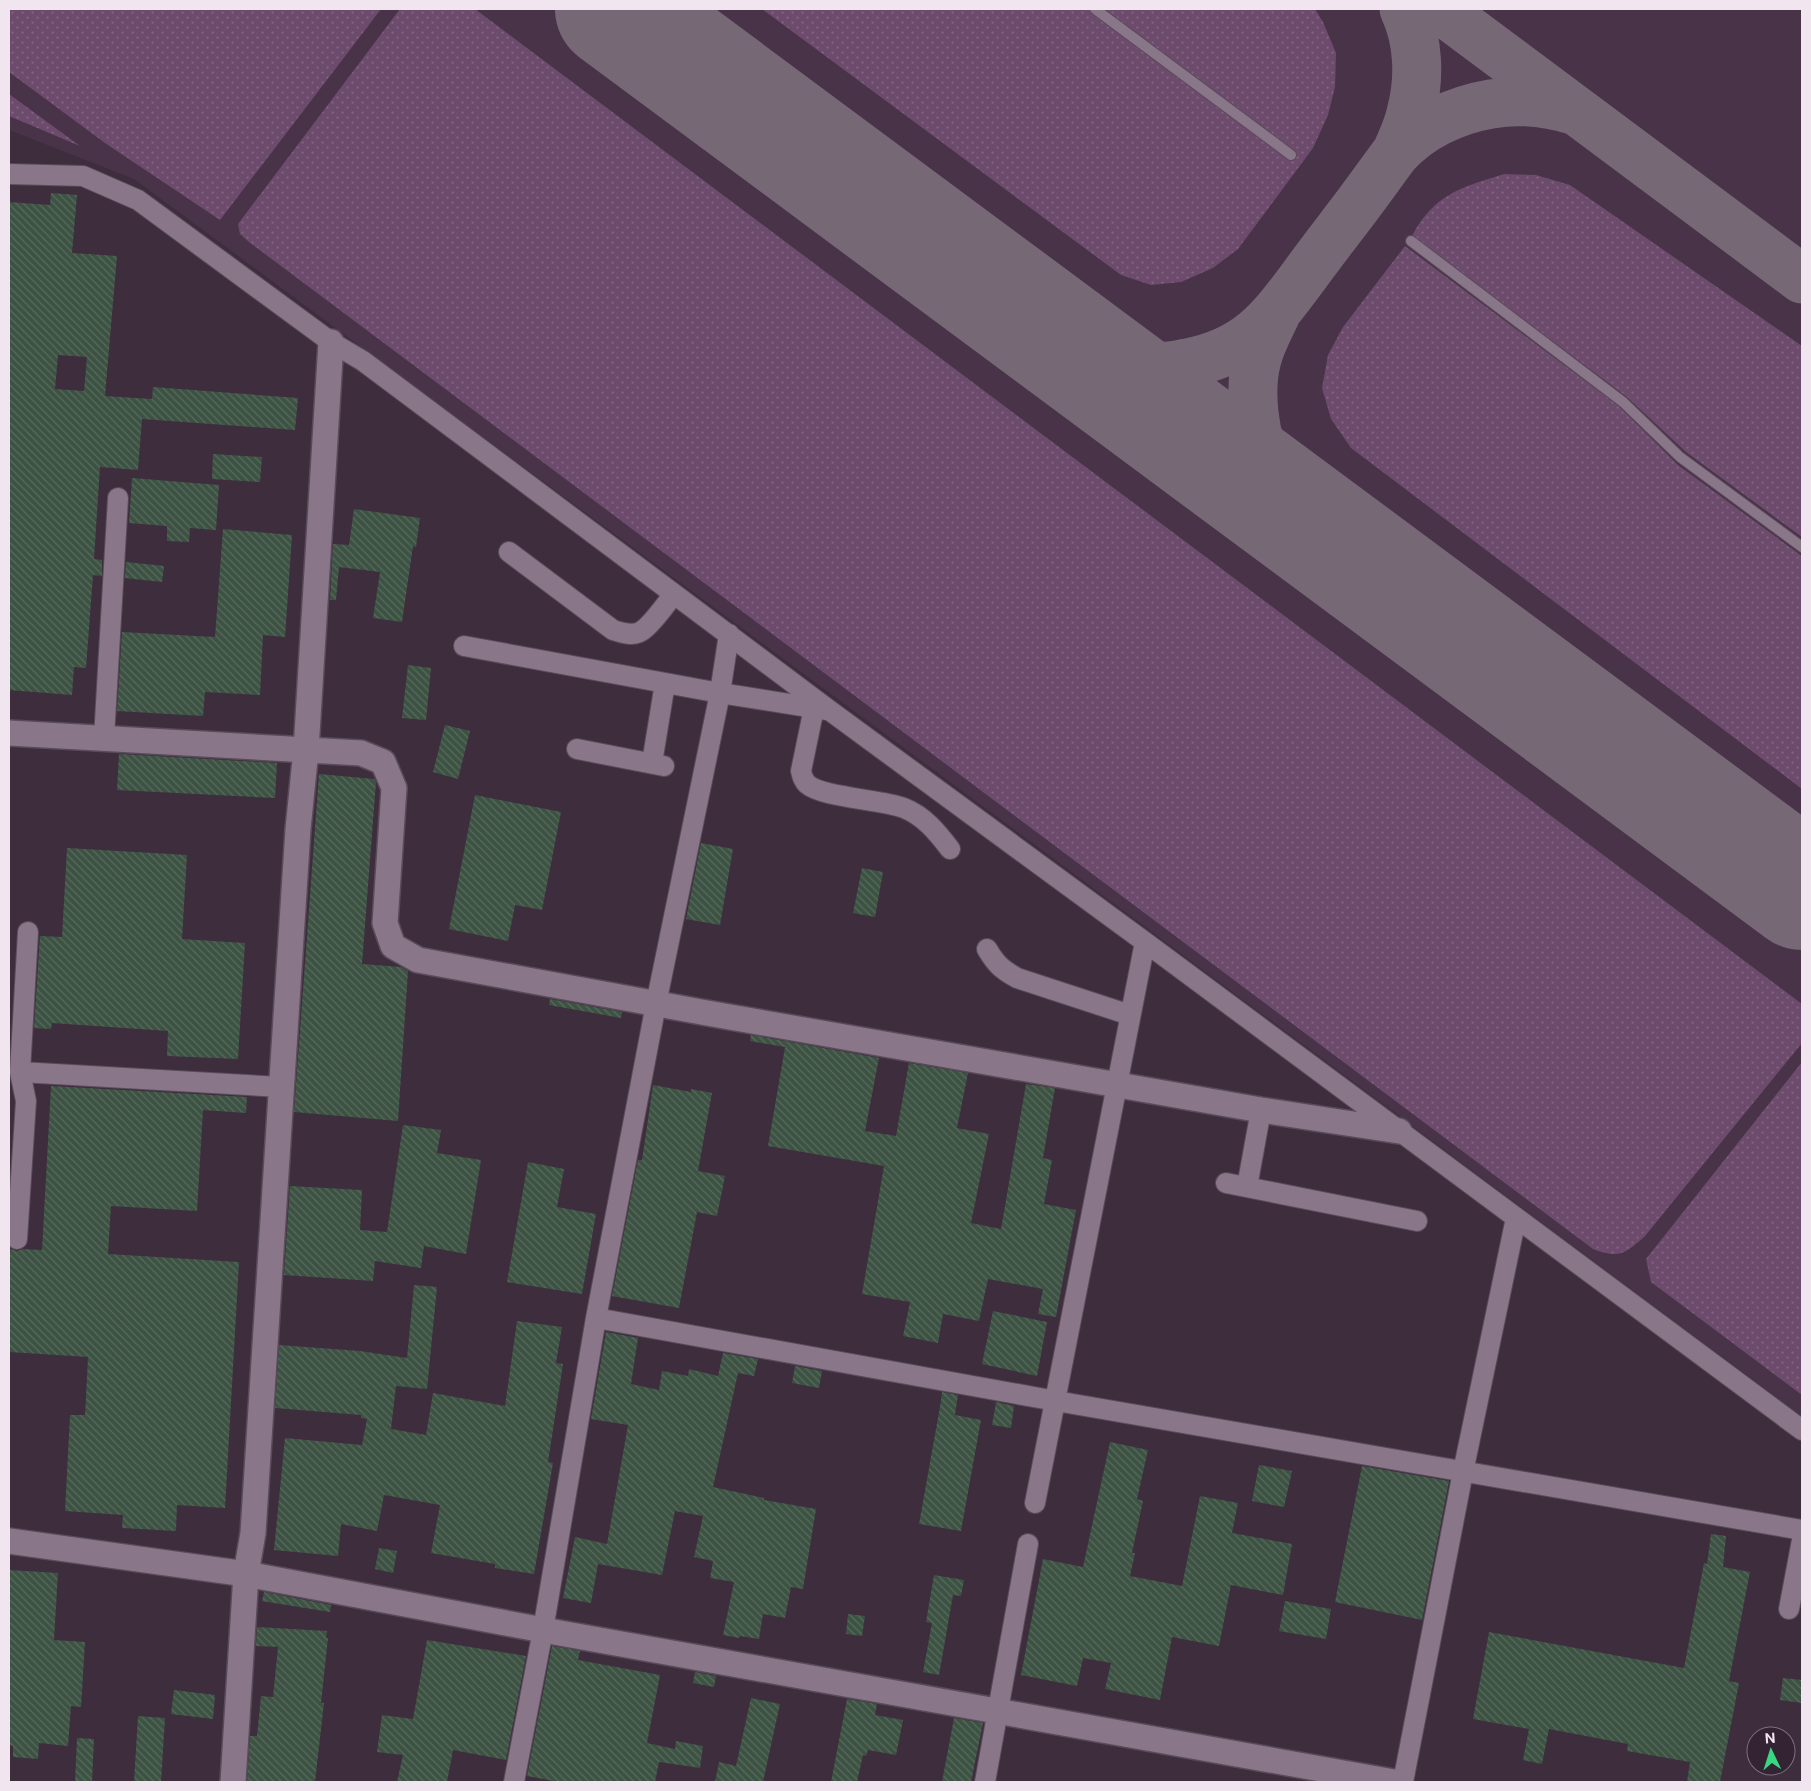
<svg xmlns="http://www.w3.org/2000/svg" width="1811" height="1791" viewBox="0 0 1811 1791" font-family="'Public Sans',sans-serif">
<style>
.built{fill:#493348}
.grass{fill:url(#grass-dots)}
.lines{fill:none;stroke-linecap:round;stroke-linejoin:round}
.taxiway{stroke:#776876;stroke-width:49}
.runway{stroke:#776876;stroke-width:120}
.building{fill:url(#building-back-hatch);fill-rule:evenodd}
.service-casing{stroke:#594b59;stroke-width:12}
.minor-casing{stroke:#594b59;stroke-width:22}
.tertiary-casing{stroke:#594b59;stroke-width:28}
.service{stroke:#897688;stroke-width:10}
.minor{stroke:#897688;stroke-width:20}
.tertiary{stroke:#897688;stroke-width:25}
</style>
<defs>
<pattern id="grass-dots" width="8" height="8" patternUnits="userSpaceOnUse" patternTransform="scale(1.25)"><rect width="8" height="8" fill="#6d4b6d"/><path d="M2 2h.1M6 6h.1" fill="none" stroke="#826582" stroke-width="1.8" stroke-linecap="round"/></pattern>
<pattern id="building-back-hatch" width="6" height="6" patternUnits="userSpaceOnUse" patternTransform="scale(1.25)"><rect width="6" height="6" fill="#3c5243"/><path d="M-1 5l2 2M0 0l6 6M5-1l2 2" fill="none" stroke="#596b5e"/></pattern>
</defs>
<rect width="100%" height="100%" fill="#3e2d3d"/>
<path class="built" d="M9,9h1793v1407l-787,-586 -881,-651 -125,-49z"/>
<path class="grass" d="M9,9h372l-161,211 -115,-77 -96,-71z
M400,9h75l1327,995v39l-157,193c-20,18 -26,23 -52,13l-1344,-1007 -9,-8 -2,-10z
M762,9h553l8,13 13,31 -1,34 -7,28 -15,33 -75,101 -25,19 -32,14 -30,3 -30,-10z
M9,94l71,52 -71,-30z
M1504,174l32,1 34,10 232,161v191l-116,-85 -59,-55 -215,-161c22,-42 50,-49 92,-62z
M1405,246l214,160 59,59 124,91v233l-451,-341 -20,-29 -9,-31 6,-33 15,-28z
M1802,1062v333l-151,-113 -5,-23z"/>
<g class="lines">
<path class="taxiway" d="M1440,9l362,270
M1396,153c6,-13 12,-26 15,-40 9,-34 8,-72 -7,-104
M1276,314c-7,15 -15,29 -19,45 -5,18 -5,35 -3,54 5,49 26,78 59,113
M1063,341c18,8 37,18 56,23 22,5 46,4 68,-1 60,-11 83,-41 117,-87 18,-25 37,-49 55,-73 12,-16 24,-33 36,-49 24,-27 60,-44 96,-50 29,-5 57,-2 85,7
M1785,877l17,5"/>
<path class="runway" d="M615,9l1187,881"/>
</g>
<path class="building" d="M51,193l26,2 -5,58 45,3 -12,140 47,3 1,-12 145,11 -3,32 -153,-11 -4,51 -38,-3 -6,92 8,1v16l-9,-1 -7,93 -12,-1 -2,28 -63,-5v-488l41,3zM58,355l29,2 -3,34 -29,-2z
M213,454l49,3 -2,25 -48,-3z
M132,478l87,7 -3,45 -26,-2 -1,14 -22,-1v-15l-38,-3z
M354,509l66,9 -4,29 -3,-1 -11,76 -29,-4 7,-46 -41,-5 -3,33h-6l3,-56 16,1z
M223,529l69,6 -7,102 -22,-2 -3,60 -55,-3 -2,24 -86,-5 5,-79 93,5z
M126,562l38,4 -2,16 -37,-4z
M408,665l23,3 -5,52 -24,-2z
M445,725l25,6 -12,48 -25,-7z
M119,754l158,9 -2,35 -158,-8z
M319,774l55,5 2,3 -14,182 39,3 7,4 -10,150 -104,-9z
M475,795l86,17 -19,98 -27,-5 -7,36 -59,-12z
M701,843l32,6 -13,76 -34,-6z
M67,848l120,7 -5,84 63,4 -7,116 -71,-3 1,-25 -116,-8 -1,6 -17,-1 6,-92 22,1z
M862,868l21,4 -8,45 -22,-4z
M550,999l72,13 -1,6 -72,-13z
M751,1035l128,23 -14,73 31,5 13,-73 59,10 -11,55 32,6 -18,89 30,6 25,-145 29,4 -12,70 9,2 -8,44 32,6 -20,107 -18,-3 5,-25 -55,-10 -9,42 -36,-7 -5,29 -35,-7 7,-34 -48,-8 22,-128 -116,-20 17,-99 -35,-6z
M653,1085l38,7v-3l21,4 -14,78 27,5 -8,40 -20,-4 -18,96 -67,-12 26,-136h4z
M51,1086l196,11 -1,16 -43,-3 -6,101 -86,-5 -3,48 131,8 -14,246 -48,-3 -1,26 -54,-3 1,-13 -58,-4 5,-96h15l3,-58 -79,-5v-103l8,2 6,-2 19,1z
M403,1125l38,5 -4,23 44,7 -15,94 -42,-8 -3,22 -46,-7 -2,20 -89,-6 6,-89 72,4 -2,40 27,2z
M528,1162l36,7 -7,38 39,7 -14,80 -75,-12z
M414,1285l23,2 -10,102 -31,-3 -5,43 35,6 7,-42 72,13 12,-85 45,6 -6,36 7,1 -15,98 5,1 -19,111 -39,-6v-4l-64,-11 9,-48 -56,-10 -7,36 -36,-7 -3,32 -64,-6 11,-112 77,7 5,-26 -6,-1v-3l-86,-7 4,-63 81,6 47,7z
M993,1311l54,11 -10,54 -55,-12z
M606,1332l32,6 -7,46 28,6 3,-19 26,5 1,-7 29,7 5,-23 35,6 -4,17 -16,-3 -25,114 51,11v2l52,9 -13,80 -12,-2 -6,31 -22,-4 -4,25 -19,-3 -1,2 -16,-3 11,-53 -24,-4 3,-17 -19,-4 9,-41 -28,-5 -13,64 -64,-11 -7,39 -28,-5 12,-61 32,7 21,-119 -37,-6z
M795,1366l27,5 -3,17 -27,-5z
M942,1392l16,3 -3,20 26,5 -20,111 -42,-7 22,-123z
M996,1402l18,4 -3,22 -19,-3z
M1110,1442l38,8 -11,49 6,2 -11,52h3l-5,23 52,10 18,-90 38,7 -6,30 60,11 -9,51 -52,-10 -12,61 -47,-9 -12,63 -55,-11 6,-26 -28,-5 -6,28 -56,-11 22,-116 40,8z
M1259,1465l33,6 -8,36 -32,-6z
M1362,1466l87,15 -27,139 -87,-18z
M1711,1534l15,2 -3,31 27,5 -21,109 10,2 -19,99h-33l3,-20 -63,-11 1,-7 -79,-15 -7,35 -19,-4 6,-31 -56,-10 16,-87 195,36 20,-105 3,1z
M379,1548l18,3 -4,22 -18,-4z
M9,1570l49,3 -4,67 31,2 -4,65 -10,-1 -3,40 -29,-3 -1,16 -25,-2v-11l-4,-1z
M934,1575l30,5 -3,16 -8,-1 -14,80 -16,-3 9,-49 -6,-1z
M264,1592l67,13 -1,7 -68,-11z
M1285,1601l46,8 -5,30 -47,-8z
M848,1614l17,2 -3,20 -16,-2z
M257,1627l70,4 -1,7h2l-7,65h3l-9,79h-68l3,-46h7l4,-40 12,1 5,-50 -22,-1z
M427,1640l99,16 -20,104 -53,-10 -6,32h-50l6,-27 -26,-3 5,-37 31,4z
M552,1646l28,5 -2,9 82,15 -13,68 28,6 1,-8 27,5 -3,22 -41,-6 -4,20h-96l-32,-6z
M695,1672l21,4 -2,11 -21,-4z
M1783,1678l19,2v23l-22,-3z
M174,1690l41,5 -2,24 -42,-5z
M751,1698l29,6 -17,78h-48l4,-20 17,4z
M847,1699l30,5 -2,11 28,5 -7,35 -28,-5 -2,6 -3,-1 -6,27h-26z
M138,1716l27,2 -4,64h-27z
M954,1718l29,5 -12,59h-29z
M77,1738l17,1 -2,43h-17z"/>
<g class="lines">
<defs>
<path id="service" d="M1095,9l196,146
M1411,241l212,161 57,55 122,90"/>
<path id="minor" d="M9,174l74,2 55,24 193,142 32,19 466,349 316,232 657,488
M509,552l104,78c9,3 22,7 30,0 10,-7 23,-26 31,-36
M464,646l256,47 107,17
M814,708l-13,63c1,5 2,9 6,13 16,14 74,15 97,24 20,8 33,24 46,41
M104,738l14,-240
M577,749l87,17
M652,763l13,-80
M987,949c9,15 14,20 30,29l113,37
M20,1072l262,15
M1226,1183l191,38
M1247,1187l14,-77
M17,1239l9,-138 -6,-29 8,-140
M596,1318l460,83 746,129
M1035,1503l110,-561
M1789,1609l13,-69
M514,1782l29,-152 53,-312 60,-314 64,-311 9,-59
M985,1782l43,-238
M1403,1782l60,-310 53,-254"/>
<path id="tertiary" d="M9,733l352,20 22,9 11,26 -9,135 8,23 25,14 289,53 554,97 138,21
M9,1541l237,33 297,56 851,152
M233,1782l13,-208 7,-41 45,-704 8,-79 25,-408"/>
</defs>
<use href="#service" class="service-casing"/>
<use href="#minor" class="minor-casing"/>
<use href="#tertiary" class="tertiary-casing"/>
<use href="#service" class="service"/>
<use href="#minor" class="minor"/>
<use href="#tertiary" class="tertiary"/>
</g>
<rect width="1811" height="1791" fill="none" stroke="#f1e6f0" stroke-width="20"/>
<g transform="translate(1771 1751) rotate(356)"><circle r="24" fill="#332333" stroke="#7f717f"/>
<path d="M0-4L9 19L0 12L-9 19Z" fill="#38d880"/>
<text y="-8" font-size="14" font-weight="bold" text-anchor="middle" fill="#f1e6f0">N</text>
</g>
</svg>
